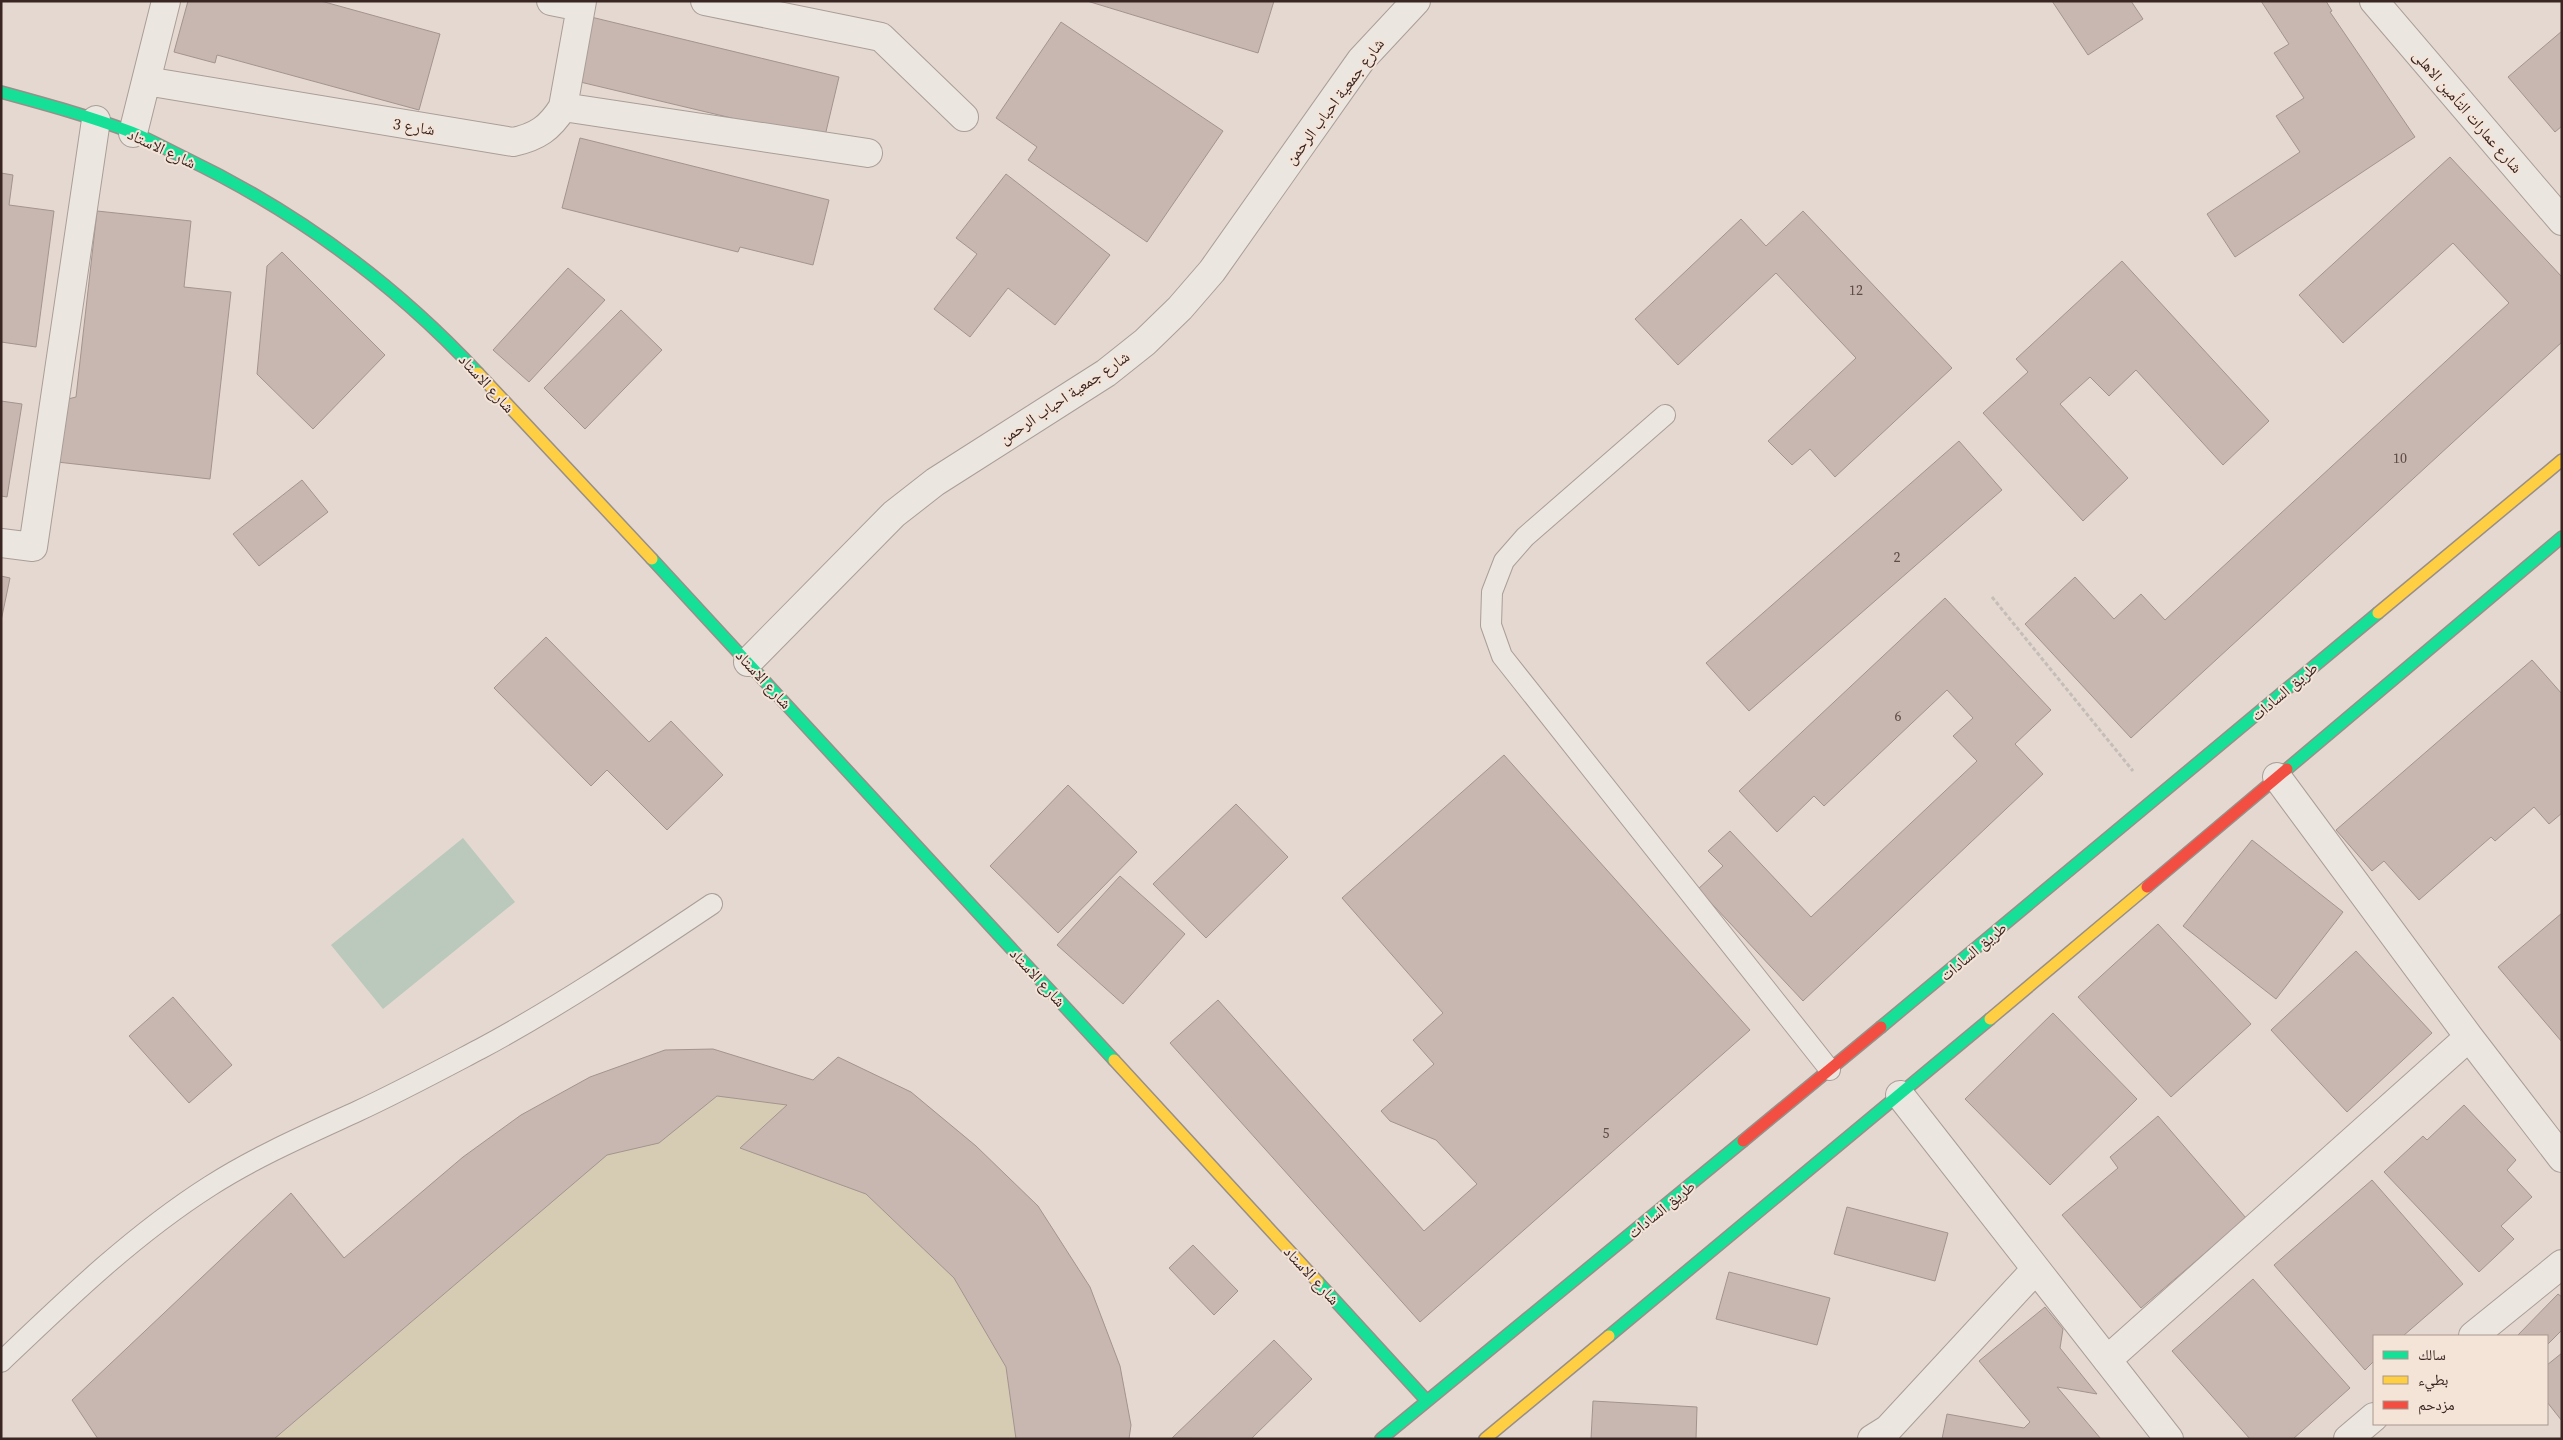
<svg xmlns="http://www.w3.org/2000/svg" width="2563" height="1440" viewBox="0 0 2563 1440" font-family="'Source Serif 4','Noto Naskh Arabic',serif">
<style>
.green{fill:#d6ccb3}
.water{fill:#bbc8bc}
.building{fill:#c8b6b1;stroke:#a4948f}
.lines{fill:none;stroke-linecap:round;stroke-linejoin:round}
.lane-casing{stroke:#aa9e98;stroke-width:22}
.street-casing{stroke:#aa9e98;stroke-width:30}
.fast-casing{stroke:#998e88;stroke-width:14}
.slow-casing{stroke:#998e88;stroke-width:14}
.jam-casing{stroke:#998e88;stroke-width:14}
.path{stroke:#c5bdb8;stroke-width:3;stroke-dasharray:4 2.5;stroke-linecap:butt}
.lane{stroke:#ece6e1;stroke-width:20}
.street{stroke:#ece6e1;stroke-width:28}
.fast{stroke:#16e098;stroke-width:11}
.slow{stroke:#ffcf43;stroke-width:11}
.jam{stroke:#f24e42;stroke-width:11}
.labels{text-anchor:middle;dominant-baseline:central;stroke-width:4;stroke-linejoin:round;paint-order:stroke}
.number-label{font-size:14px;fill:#5d4945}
.street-label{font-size:16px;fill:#392521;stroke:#f4e3d7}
</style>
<rect width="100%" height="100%" fill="#e4d8d0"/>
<path class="green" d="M713,1049l100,31 25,-23 73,35 65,54 62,60 52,81 30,79 11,59 -2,14h-1031l-26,-39 219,-207 54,65 320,-208z"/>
<path class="water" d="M463,838l52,64 -132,107 -52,-64z"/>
<path class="building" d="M188,1h133l119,33 -21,76 -202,-55 -2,8 -41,-11z
M1087,1h187l-16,52z
M2052,1h79l12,18 -55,36z
M2261,1h65l6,10 -2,1 85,125 -180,120 -28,-43 93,-62 -24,-36 28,-18 -30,-45 15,-9z
M591,17l248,60 -15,63 -248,-59z
M1061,22l162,109 -76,111 -119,-82 9,-13 -41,-29z
M2562,31v95l-7,6 -47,-55z
M580,138l249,62 -16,65 -73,-18 -2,5 -176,-44z
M2450,157l112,120v65l-431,396 -106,-114 50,-47 39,42 27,-25 24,26 344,-317 -56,-60 -110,100 -44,-48z
M1,173l12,2 -4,30 45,6 -18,136 -35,-5z
M1006,174l104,81 -55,70 -47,-37 -38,49 -36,-28 43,-55 -21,-16z
M97,211l94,10 -7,66 47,5 -21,187 -153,-17 7,-62 12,-3z
M1803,211l149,157 -117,109 -25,-28 -18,16 -24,-24 88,-83 -80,-85 -98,92 -43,-46 106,-100 25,27z
M282,252l103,103 -72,74 -56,-55 10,-108z
M2122,261l147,160 -46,44 -87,-95 -27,26 -19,-19 -30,27 68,74 -45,43 -100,-108 45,-41 -12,-13z
M568,268l37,32 -76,82 -36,-32z
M621,310l41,40 -77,79 -41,-41z
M1,401l21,3 -15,93 -6,-1z
M1959,441l43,49 -253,221 -43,-48z
M302,480l26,32 -69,54 -26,-32z
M1,576l9,2 -9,43z
M1945,598l106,112 -36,34 28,30 -240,227 -105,-112 25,-23 -15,-15 22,-20 81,86 166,-156 -24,-25 20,-18 -26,-28 -123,116 -10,-10 -37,36 -38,-41z
M546,637l103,105 22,-21 52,54 -56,55 -60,-60 -16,16 -97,-98z
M2532,660l30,34v119l-13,11 -15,-17 -39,34 -4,-4 -72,63 -35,-39 -12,10 -36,-41z
M1504,755l246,275 -330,292 -250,-279 48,-43 206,231 53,-47 -41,-44 -46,-19 -9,-10 53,-47 -21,-24 30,-27 -101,-115z
M1068,785l69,67 -79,81 -68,-67z
M1236,804l52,53 -82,81 -53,-54z
M2252,840l91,72 -67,87 -93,-73z
M1120,876l65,58 -62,70 -66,-59z
M2562,913v129l-64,-75z
M2158,924l93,100 -80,73 -93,-100z
M2356,951l76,82 -85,79 -76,-82z
M173,997l59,68 -43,38 -60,-67z
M2053,1013l84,86 -87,86 -85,-86z
M713,1049l100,31 25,-23 73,35 65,54 62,60 52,81 30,79 11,59 -2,14h-113l-10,-72 -52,-89 -88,-84 -126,-46 47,-43 -70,-9 -58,47 -52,12 -333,284h-176l-26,-39 219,-207 53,65 119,-101 58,-42 69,-38 75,-27z
M2464,1105l52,55 -9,10 25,27 -31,29 13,13 -35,33 -95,-100 39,-36 4,4z
M2158,1116l88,102 -105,90 -79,-93 56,-47 -8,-11z
M2372,1180l91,104 -60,52h-29v25l-9,9 -91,-105z
M1847,1207l101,26 -13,48 -101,-27z
M1193,1245l45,46 -24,24 -45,-47z
M1729,1272l101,26 -13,47 -101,-26z
M2253,1279l97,109 -57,51h-43l-78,-88z
M2558,1294l4,3v33l-15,15v-9h-30z
M2045,1307l18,22 -3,19 37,46 -40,-7 44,52h-159l5,-25 77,14 6,-6 -51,-61z
M1274,1340l38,39 -61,60 -79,-1z
M2562,1353v68l-15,-19v-37z
M1593,1401l104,6 -1,32h-105z"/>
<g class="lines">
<defs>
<path id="lane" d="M1665,415l-140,122 -21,24 -12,31 -1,33 11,31 328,414
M1,1362c65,-62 132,-127 209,-176 47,-30 98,-52 148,-75 41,-19 82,-41 122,-62 80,-43 156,-94 232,-145"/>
<path id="street" d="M551,1l30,6
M705,1l176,36 83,80
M2374,1l188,220
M146,81l367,61c24,-5 37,-14 50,-35l19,-106
M563,107l305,46
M133,133l33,-132
M1,543l32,4 63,-427
M748,662l146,-148 41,-32 171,-109 39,-31 35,-34 32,-37 149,-211 55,-59
M2277,777l192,260 93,121
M1900,1095l269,344
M2473,1336l89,-72
M2107,1360l362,-323
M1872,1439l16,-10 148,-160
M2348,1439l26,-22"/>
<path id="fast" d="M1,92c44,12 88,24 130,40 18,7 35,17 52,25 111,53 211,126 295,216
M652,559l462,501
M2287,769l275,-232
M1881,1027l497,-414
M1318,1282l109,119
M1609,1336l381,-317
M1381,1439l362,-298"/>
<path id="slow" d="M478,373l174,186
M2378,613l184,-153
M1990,1019l157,-132
M1114,1060l204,222
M1485,1439l124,-103"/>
<path id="jam" d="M2147,887l140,-118
M1743,1141l138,-114"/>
</defs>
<use href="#lane" class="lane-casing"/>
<use href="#street" class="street-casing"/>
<use href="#fast" class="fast-casing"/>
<use href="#slow" class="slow-casing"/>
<use href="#jam" class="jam-casing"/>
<path class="path" d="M1992,597l141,174"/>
<use href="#lane" class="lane"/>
<use href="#street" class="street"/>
<use href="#fast" class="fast"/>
<use href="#slow" class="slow"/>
<use href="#jam" class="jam"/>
</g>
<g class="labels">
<g class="number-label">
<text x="1856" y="290">12</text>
<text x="2400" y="458">10</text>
<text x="1897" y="557">2</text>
<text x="1898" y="716">6</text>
<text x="1606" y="1133">5</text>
</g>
<g class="street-label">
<text transform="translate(1334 101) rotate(-53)">شارع جمعية احباب الرحمن</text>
<text transform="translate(2468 111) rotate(49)">شارع عمارات التأمين الاهلى</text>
<text transform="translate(414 126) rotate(9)">شارع 3</text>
<text transform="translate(162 148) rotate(25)">شارع الاستاد</text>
<text transform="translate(487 383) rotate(47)">شارع الاستاد</text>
<text transform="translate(1064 397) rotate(-34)">شارع جمعية احباب الرحمن</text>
<text transform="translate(764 679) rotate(47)">شارع الاستاد</text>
<text transform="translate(2284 691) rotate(-40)">طريق السادات</text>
<text transform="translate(1973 951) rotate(-40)">طريق السادات</text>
<text transform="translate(1038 977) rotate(47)">شارع الاستاد</text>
<text transform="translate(1661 1209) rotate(-39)">طريق السادات</text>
<text transform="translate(1312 1275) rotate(47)">شارع الاستاد</text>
</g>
</g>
<rect width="2563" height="1440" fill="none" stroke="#392521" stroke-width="5"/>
<rect x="2373" y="1335" width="175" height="90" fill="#f4e3d7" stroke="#a9978e"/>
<rect x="2383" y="1351" width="25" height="8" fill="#16e098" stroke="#a9978e"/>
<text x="2418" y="1360" font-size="15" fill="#392521">سالك</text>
<rect x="2383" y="1376" width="25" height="8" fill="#ffcf43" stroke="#a9978e"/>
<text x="2418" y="1385" font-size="15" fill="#392521">بطيء</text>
<rect x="2383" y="1401" width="25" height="8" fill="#f24e42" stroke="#a9978e"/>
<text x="2418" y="1410" font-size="15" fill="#392521">مزدحم</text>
</svg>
